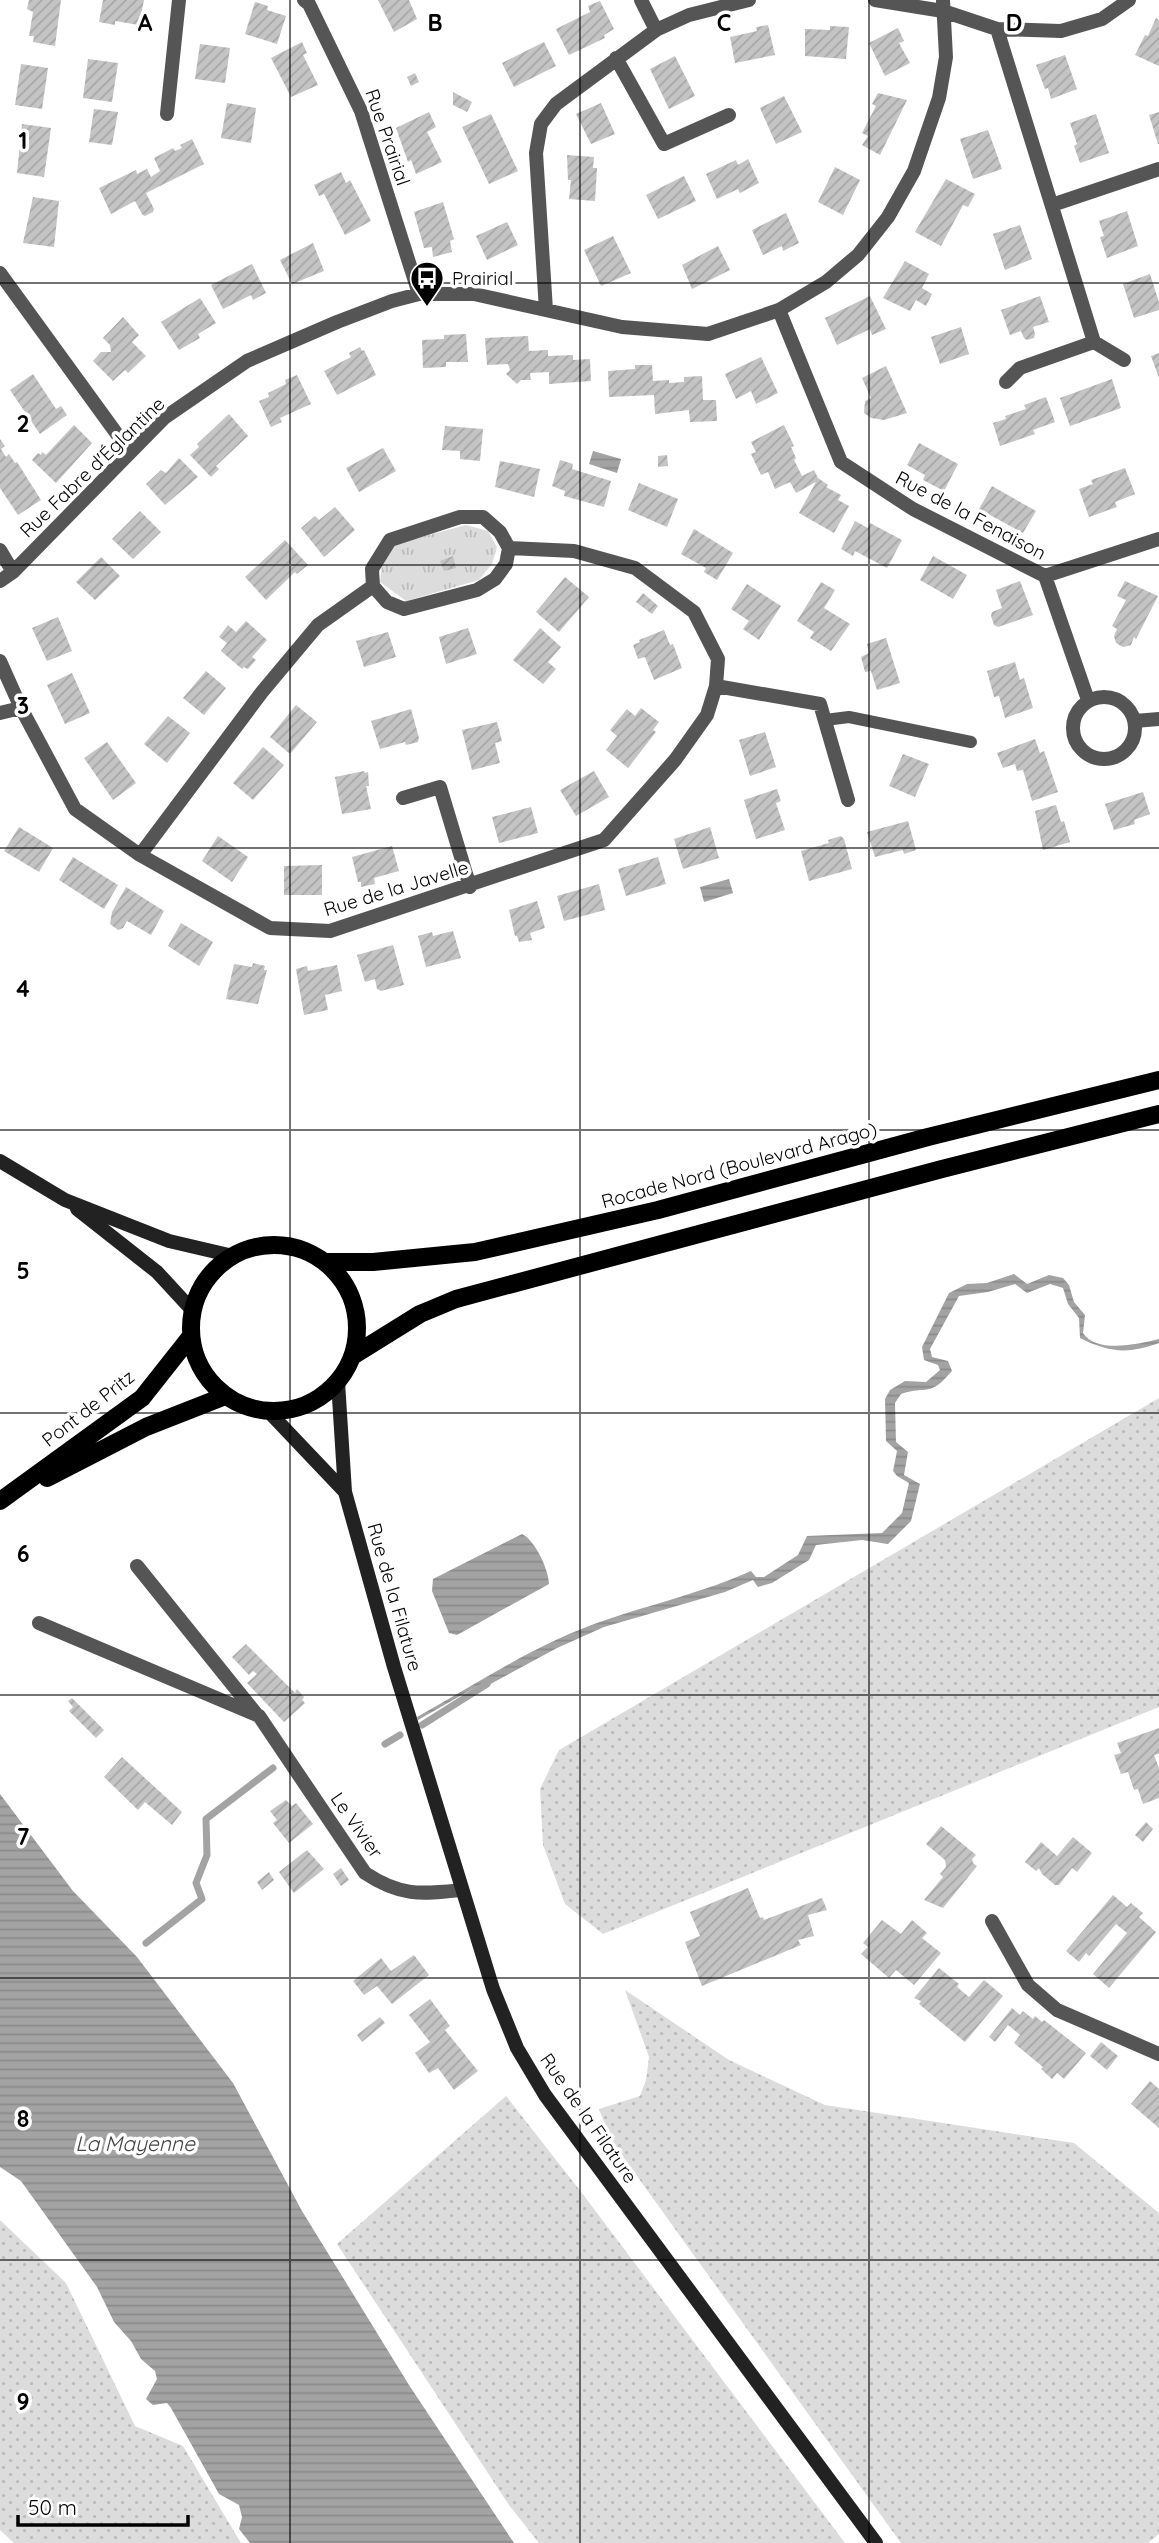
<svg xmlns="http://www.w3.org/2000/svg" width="1159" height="2543" viewBox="0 0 1159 2543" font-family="Quicksand,sans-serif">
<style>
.grass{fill:url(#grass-dots)}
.park{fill:url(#park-tufts)}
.water{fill:url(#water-rules)}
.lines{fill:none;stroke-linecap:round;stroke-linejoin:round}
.stream{stroke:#a3a3a3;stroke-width:7}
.building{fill:url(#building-hatch)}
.lane{stroke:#555;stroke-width:12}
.street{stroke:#555;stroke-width:14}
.secondary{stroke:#222;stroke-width:14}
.primary{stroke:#000;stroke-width:18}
.grid{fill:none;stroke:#000;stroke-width:2;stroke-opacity:0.55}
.labels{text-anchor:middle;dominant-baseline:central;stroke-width:7;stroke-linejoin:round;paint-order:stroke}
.street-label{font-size:19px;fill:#000;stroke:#fff}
.poi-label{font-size:19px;fill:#000;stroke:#fff;text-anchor:start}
.water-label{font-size:21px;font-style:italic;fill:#444;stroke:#fff}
.grid-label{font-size:23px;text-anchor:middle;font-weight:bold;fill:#000;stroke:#fff;stroke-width:7;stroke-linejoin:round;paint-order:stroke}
</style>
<defs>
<pattern id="grass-dots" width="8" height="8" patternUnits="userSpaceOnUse" patternTransform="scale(1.75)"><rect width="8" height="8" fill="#dcdcdc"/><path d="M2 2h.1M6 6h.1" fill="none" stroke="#bbb" stroke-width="1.8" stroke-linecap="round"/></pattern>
<pattern id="park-tufts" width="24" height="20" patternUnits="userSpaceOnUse" patternTransform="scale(1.75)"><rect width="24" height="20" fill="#dcdcdc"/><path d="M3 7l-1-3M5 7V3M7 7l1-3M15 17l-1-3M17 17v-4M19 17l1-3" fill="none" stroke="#bbb"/></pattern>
<pattern id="water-rules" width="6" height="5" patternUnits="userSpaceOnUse" patternTransform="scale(1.75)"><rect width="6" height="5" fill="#a3a3a3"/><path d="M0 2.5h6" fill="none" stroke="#8b8b8b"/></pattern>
<pattern id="building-hatch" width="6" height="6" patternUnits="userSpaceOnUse" patternTransform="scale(1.75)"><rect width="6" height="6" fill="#c4c4c4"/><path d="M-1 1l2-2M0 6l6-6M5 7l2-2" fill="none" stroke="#a7a7a7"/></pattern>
</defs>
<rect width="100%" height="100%" fill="#fff"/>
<path class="grass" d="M1159,1398v309l-556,227 -38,-30 -22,-59 -3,-56 19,-39z
M625,1990l104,70 96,45 249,38 85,70v321l-11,9h-247l-290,-403 -12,-31 41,-13 6,-16 3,-23z
M506,2096l79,101 260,346h-306l-30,-38 -172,-261z
M0,2220l66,63 69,143 48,20 58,97h-227l-14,-13z"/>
<path class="park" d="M466,525l22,6 9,16 -5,17 -13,16 -73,21 -26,-19 2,-17 10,-20z"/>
<path class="water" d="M593,451l28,8 -4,14 -28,-9z
M729,879l4,14 -29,9 -4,-15z
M1014,1274l13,10 22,-9 14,3 6,7 5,17 11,13 -2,18c13,21 56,11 76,6v4c-31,11 -49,10 -79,-5l-1,-20 -11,-14 -5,-16 -13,-4 -23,9 -12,-9 -27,8 -29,4 -29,53 2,8 16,4 4,10c-23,27 -24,14 -51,23l-6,9 1,39 12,10 -4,23 16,9 -9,37 -23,23 -26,-4 -46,5 -7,15 -37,23 -14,4 -5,-7 -28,12 -121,35 -47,21 -74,40v-5l-65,37 -1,-3c47,-26 93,-56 141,-78 62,-29 131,-40 193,-68l5,6h8l34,-22 9,-19 75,-3 20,-20 7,-30 -12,-7 -4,-5 4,-20 -11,-10 -1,-42 5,-9 15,-9 21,1 14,-12 -2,-5 -14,-5 -2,-13 27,-54 18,-9 20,-1z
M522,1534c13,6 27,36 27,50l-92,51 -8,-2 -17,-42 1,-12z
M0,1794l73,97 64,66 96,126 69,128 107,174 105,158h-264l-11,-14 3,-12 -3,-12 -20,-11 -48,-86 -4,-5 -14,2 -7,-6 11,-20 -2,-8 -14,-12 -10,-18 -17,-19 -17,-35 -76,-106 -21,-14z"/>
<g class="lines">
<path class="stream" d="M422,1725l65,-41
M385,1744l15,-9
M146,1943l56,-44 -6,-16 11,-28 -1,-36 67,-51"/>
</g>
<path class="building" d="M29,0h32l-6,46 -22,-4 1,-6h-5l4,-24 -6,-3z
M103,0h41l-5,25 -24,-4v4l-16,-3z
M378,0h31l8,19 -23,13z
M600,1l14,28 -10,6 1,3 -36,17 -13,-26 34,-17 -2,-6z
M255,2l13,4 -1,4 19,6 -9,28 -32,-10z
M1156,18l3,2v46l-24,-11 10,-20 3,1z
M768,25l7,30 -40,8 -5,-26 27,-6 -1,-4z
M830,26l19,1 -3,32 -41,-3v-27l25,1z
M898,28l6,13 -5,2 11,20 -25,13 -16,-33z
M302,42l5,11 -4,2 15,30 -27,12 -20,-39z
M544,42l12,24 -42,21 -12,-24z
M200,44l30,4 -5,35 -30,-4z
M1065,55l12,34 -26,10 -3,-11 -3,1 -9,-24z
M675,56l20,40 -26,13 -19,-40z
M88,59l30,4 -6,39 -29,-4z
M21,64l27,4 -6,41 -27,-4z
M415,73l4,9 -8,4 -4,-9z
M453,92l19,10 -5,10 -14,-7z
M878,93l29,7 -27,55 -18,-10 6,-9 -6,-3 14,-27 -4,-2z
M784,96l18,36 -26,12 -16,-36z
M227,103l29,5 -5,35 -30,-5z
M601,103l14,31 -24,10 -15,-30z
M94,109l24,3 -6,33 -23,-3z
M429,112l7,15 -9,5 15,30 -26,12 -5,-14 -3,2 -12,-34z
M1159,112v32h-1l-9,-29z
M491,114l27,57 -29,13 -27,-57z
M1096,114l13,39 -29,10 -6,-17 3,-2 -7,-21z
M22,124l29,4 -7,49 -27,-4z
M988,130l14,39 -29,10 -13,-40z
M192,139l12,25 -58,29 8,16 -1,3 -8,4 -3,-2 -7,-13 -24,13 -12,-26 37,-18 1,4 10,-5 4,8 9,-6 -6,-13 19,-10 2,3 7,-3 -2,-3z
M567,155l27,2 -1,11h4l-2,33 -26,-2 2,-19h-3z
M748,159l11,24 -19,10 -2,-4 -21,10 -11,-25 30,-14 2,5z
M835,167l25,13 -17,35 -25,-13z
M341,172l5,11 4,-3 21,41 -26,14 -21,-41 -5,2 -5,-11z
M684,176l12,25 -38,18 -12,-24z
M946,179l29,15 -7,13 -5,-2 -22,41 -26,-14z
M33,197l26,4 -5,46 -31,-4z
M443,202l11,37 -4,2 2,11 -19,5 -1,-10 -8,1 -10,-36z
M1127,211l11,35 -31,12 -7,-21 4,-1 -5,-15z
M786,213l13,30 -16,8 -1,-5 -19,9 -11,-25z
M507,222l11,23 -31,15 -11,-24z
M1020,225l12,34 -27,11 -12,-36z
M613,236l18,37 -30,13 -17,-36z
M313,243l11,28 -32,13 -12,-24z
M718,246l12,24 -38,19 -10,-24z
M905,261l24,13 -7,14 10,6 -6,12 -10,-6 -6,11 -27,-13z
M252,264l14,29 -13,7 -2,-5 -28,14 -12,-24z
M1150,274l9,28v8l-25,8 -11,-34z
M870,296l16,33 -14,6 -2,-6 -33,16 -12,-27z
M1040,296l9,26 -16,5 2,7 -1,4 -7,2 -3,-2 -3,-7 -11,4 -9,-25z
M200,298l16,25 -18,11 2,4 -21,12 -18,-28z
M123,317l16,18 -7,7 14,14 -18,17 -3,-3 -12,11 -20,-20 8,-9h10l-1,-7 -7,-7z
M961,327l8,27 -29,10 -9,-27z
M466,334l2,28h-22v5l-23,1 -1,-28 22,-1v-4z
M528,336l1,15 19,-1v6l25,-1v5l17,-1 1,22 -42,3v-12l-19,1 1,7h-10l-4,4 -11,-10 4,-4 -2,-6 -21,1 -2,-27z
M360,347l2,4 2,-1 12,25 -39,20 -13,-24 27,-14 -2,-4z
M1159,353v25l-8,-22z
M761,357l17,36 -22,11 -5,-13 -15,8 -11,-25z
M635,365h17l1,16 16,-1v3l15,-1v-5l18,-1 1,24h13l1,21 -27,1 -1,-12 -34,4 -1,-19 -45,2 -1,-26 27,-2z
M886,366l21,47 -23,7 -13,-2 -7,-5 1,-12 6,-3 -9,-20z
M33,374l23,35 5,-3 6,9 -27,19 -30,-44z
M297,375l14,29 -31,14 2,4 -11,5 -12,-26 10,-4 -1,-4 18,-9 -1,-4z
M1112,379l9,29 -51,18 -10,-28z
M1046,397l9,25 -22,8 2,4 -35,12 -7,-23 13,-4 -1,-3 21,-7 -2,-4z
M229,414l19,22 -32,30 3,3 -8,8 -21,-22 9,-8 -2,-3z
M74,425l18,18 -36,40 -24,-23 6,-7 3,2 1,-3 4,3z
M784,425l10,21 -3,1 5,11 -2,2 8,16 12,-6 4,8 10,7 -2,2 15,8 -3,5 11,6 -15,27 -35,-20 17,-31 -20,11 -6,-11 -15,7 -7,-17 -7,3 -10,-21 5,-2 -5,-10z
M445,426l38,3 -3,32 -20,-2v-8l-18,-1z
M0,439l5,7 -4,3 5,8 3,-3 6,9 2,-1 24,38 -23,15 -18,-27z
M919,443l39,21 -14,27 -21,-11 2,-5 -18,-10z
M383,448l13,23 -37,21 -13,-24z
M667,455l1,11 -10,1v-11z
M179,458l19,19 -33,28 -19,-21 15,-14 5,3z
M560,460l13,4 -1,5 39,12 -7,26 -40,-11 1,-5 -13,-5z
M500,461l40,8 -6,28 -39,-10z
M1125,468l10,26 -20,8 2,5 -28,10 -10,-28 14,-5 -2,-4z
M639,483l39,16 -11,28 -39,-17z
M992,486l44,25 -13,22 -44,-24z
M335,507l20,23 -31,27 -23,-29 14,-12 4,4z
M140,511l21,21 -28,27 -21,-20z
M855,521l13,7 2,-5 32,17 -15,28 -32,-17 -2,5 -12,-7z
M694,529l39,24 -16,27 -13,-8 2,-4 -25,-14z
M285,540l23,25 -11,9 -2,-2 -29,28 -21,-23z
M453,556l3,12 -12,3 -4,-10z
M933,556l34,19 -14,24 -33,-19z
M101,557l19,19 -25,24 -19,-18z
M565,577l24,20 -30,35 -23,-20z
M1020,581l13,34 -35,12 -4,-2 -3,-9 1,-4 10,-4 -6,-18z
M1125,581l33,15 -22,43 -2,-2 -3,8 -8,2 -7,-4 -2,-7 3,-7 -5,-3 14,-26 -9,-4z
M821,582l14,8 -11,18 26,16 -19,27 -21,-13 4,-6 -17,-11z
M747,584l34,22 -22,34 -16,-11 6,-8 -18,-12z
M643,593l15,13 -6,8 -16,-12z
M58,617l14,34 -25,10 -15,-33z
M246,621l21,19 -15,17 4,3 -8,9 -4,-2 -2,2 -21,-18 6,-8 -8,-6 9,-12 8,7z
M468,628l9,26 -31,10 -7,-27z
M540,628l21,19 -13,15 8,7 -13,15 -30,-24z
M664,630l6,15 3,-1 9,24 -28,12 -9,-23 -7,2 -5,-14 7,-3 -1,-2z
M388,632l8,25 -32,10 -8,-26z
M886,638l14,45 -23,7 -6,-19 -6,1 -4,-15 8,-4 -2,-9z
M1015,662l5,18 4,-2 9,30 -28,10 -6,-22 -5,1 -7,-26z
M206,671l20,17 -22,27 -21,-17z
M72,673l18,40 -25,11 -18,-39z
M296,705l21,17 -27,32 -20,-17z
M641,708l18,14 -6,8 3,2 -28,36 -22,-18 11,-14 -7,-6 17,-21 8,7z
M411,709l8,29 -1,4 -12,3 -1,-3 -25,7 -9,-28z
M168,716l22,17 -23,30 -23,-19z
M497,722l5,19 -7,2 5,20 -28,7 -10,-40z
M765,732l11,35 -26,9 -11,-36z
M1035,739l5,14 4,-2 14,41 -26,9 -9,-31 -6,1 -2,-7 -12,4 -6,-15z
M107,742l29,41 -23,17 -29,-42z
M263,747l21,18 -31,35 -20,-17z
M903,754l26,10 -14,33 -26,-11z
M364,771l1,2 3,-1 1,14h-3l5,23 -29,5 -7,-37z
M594,771l15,26 -33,19 -16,-26z
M777,789l4,12 -5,2 9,27 -29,9 -12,-39z
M1143,792l7,22 -16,6 1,4 -21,6 -9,-26z
M1056,805l5,17 3,-1 6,21 -27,8 -8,-39z
M531,807l7,26 -39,10 -7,-26z
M908,821l8,29 -12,4 -1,-4 -28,7 -8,-25z
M19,827l34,21 -14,24 -35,-21z
M710,827l9,31 -36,11 -9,-30z
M218,836l30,21 -16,25 -30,-21z
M841,836l3,3 8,30 -43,12 -8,-30 28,-8 -1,-3z
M392,846l7,25 -25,7 1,6 -14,3v-5h-3l-6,-25z
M73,857l45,28 -14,24 -45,-29z
M658,857l8,27 -40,12 -8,-27z
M322,865v30h-38v-29z
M599,884l6,26 -41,11 -7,-25z
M126,887l38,24 -13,24 -24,-14 -4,7 -5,2 -8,-6 2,-12z
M537,901l8,27 -15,5 2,7 -13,2 -2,-6h-2l-6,-26z
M181,923l32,19 -14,24 -31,-20z
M453,931l8,27 -35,9 -8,-31 14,-4 1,4z
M393,945l11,40 -23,6 -4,-2 -2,-10 -10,3 -8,-27z
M253,963l12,3 -1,4h3l-9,34 -32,-5 8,-35 18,3z
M337,965l5,26 -17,4 3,15 -24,5 -8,-46 11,-3 1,5z
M246,1644l49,49 2,-4 7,8 -2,3 3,3 -21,19 -37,-39 10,-9 -4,-3 -4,4 -17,-18z
M72,1698l32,32 -8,8 -27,-27 4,-4 -5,-6z
M1159,1728v26l-5,1 5,13v30l-16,6 -5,-15 -4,1 -6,-18 -7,2 -7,-19 7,-2 -4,-10z
M122,1757l60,55 -10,13 -27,-23 -7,8 -34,-33z
M286,1800l6,6 4,-3 17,21 -24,19 -16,-20 4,-3 -7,-9z
M1146,1822l7,7 -10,13 -8,-7z
M941,1826l35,29 -4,4 1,4 4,3 -34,42 -19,-8 19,-23 -3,-3 6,-7 -1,-7 -19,-16z
M1073,1837l19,16 -15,19 -5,-4 -13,17h-4l-13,-11 -3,-6 -3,3 -11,-9 16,-20 16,14z
M307,1850l17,19 -30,24 -15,-21z
M341,1868l8,12 -8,6 -8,-12z
M269,1872l5,8 -12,10 -5,-8z
M748,1888l12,30 3,-1 1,3 58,-22 5,12 -19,5 6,21 -16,4 3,5 -99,41 -17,-44 15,-6 -10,-24z
M1113,1895l14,12 4,-4 12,10 -4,4 17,15 -47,56 -16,-14 34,-41 -11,-9 -27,32 -3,-3 -7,9 -13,-11z
M882,1920l19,14 11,-14 15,13 -5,5 19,15 -27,32 -18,-15 -7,8 -28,-24 7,-7 -5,-4z
M414,1955l15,20 -37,29 -15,-18 -13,9 -11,-14 28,-23 10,13z
M939,1968l20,16 -2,3 12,10 15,-17 19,16 -38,46 -46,-38 2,-3 -7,-3z
M430,1999l20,27 -5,4 33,41 -24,19 -16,-22 -9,5 -14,-20 15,-11 -21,-27z
M1012,2008l8,7 3,-4 10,8 2,-3 7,6 2,-2 42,33 -22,26 -7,-6 -5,6 -11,-10 2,-2 -29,-24 6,-8 -12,-10 -13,17 -6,-5z
M380,2017l5,6 -23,19 -5,-7z
M1101,2042l17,14 -11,14 -17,-14z
M1150,2081l9,8v39l-28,-24z"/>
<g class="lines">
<path class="lane" d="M825,720l24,-3 122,25"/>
<path class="street" d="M304,0l5,4 52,107 58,183
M641,0l15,30
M875,0l68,11 54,18 64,2 41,-12 27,-19
M997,29l97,313 -74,26 -14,14
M616,58l48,86 65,-29
M167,114l12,-114
M1052,205l107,-36
M0,273l130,179
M546,310l-10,-157 5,-29 15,-20 100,-74 33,-15 60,-15
M779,310l62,152 72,47 132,67 114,-37
M1094,342l30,18
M460,517h23l17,15 9,16 -3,16 -11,15 -18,11 -73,19 -17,-7 -14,-16 -1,-17 18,-29z
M0,550l13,22
M1045,576l43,124
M0,581l13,-9 151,-154 83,-57 90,-39 55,-21 27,-7h55l148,33 86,7 71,-24 47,-28 32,-27 30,-38 26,-46 25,-73 7,-41 -3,-57
M0,661l21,47 54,101 65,46 130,73 60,3 274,-91 71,-80 32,-45 9,-29 2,-27 -24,-47 -59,-44 -61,-17 -65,-3
M716,686l104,18 28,96
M1073 728a31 31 0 1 1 62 0a31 31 0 1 1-62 0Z
M0,713l21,-5
M1135,721l24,-2
M403,798l37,-11 30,100
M140,855l122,-163 56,-67 55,-39
M137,1566l120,149
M39,1623l220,93 106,157c36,24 57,21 97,17
M992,1921l36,64 29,25 102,44"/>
<path class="secondary" d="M0,1161l65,39 104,41 64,15
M77,1209l80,63 36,39
M338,1382l7,110 49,175 99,322 24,59 28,47 331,448
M269,1412l76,80"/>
<path class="primary" d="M191 1328a83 83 0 1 1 166 0a83 83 0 1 1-166 0Z
M325,1262h48l102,-10 183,-42 270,-73 231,-57
M354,1355l66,-41 36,-15 486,-130 217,-55
M47,1478l99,-51 79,-31
M0,1501l142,-103 49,-62"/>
</g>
<path class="grid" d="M290,0v2543M580,0v2543M869,0v2543M0,283h1159M0,565h1159M0,848h1159M0,1130h1159M0,1413h1159M0,1695h1159M0,1978h1159M0,2260h1159"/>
<defs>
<symbol id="bus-pin" viewBox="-11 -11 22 30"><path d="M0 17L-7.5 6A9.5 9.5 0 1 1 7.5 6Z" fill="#000" stroke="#fff"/><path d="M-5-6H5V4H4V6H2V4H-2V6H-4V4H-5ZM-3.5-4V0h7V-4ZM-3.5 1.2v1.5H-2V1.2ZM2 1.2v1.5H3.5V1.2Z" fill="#fff"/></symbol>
</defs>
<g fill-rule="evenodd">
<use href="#bus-pin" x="408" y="259" width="38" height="52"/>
</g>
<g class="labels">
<g class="street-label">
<text transform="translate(388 137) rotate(71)">Rue Prairial</text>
<text transform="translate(92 467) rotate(-44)">Rue Fabre d'Églantine</text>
<text transform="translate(971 515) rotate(28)">Rue de la Fenaison</text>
<text transform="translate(396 888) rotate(-17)">Rue de la Javelle</text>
<text transform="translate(739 1165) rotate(-15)">Rocade Nord (Boulevard Arago)</text>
<text transform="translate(88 1408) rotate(-38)">Pont de Pritz</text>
<text transform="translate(395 1597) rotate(74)">Rue de la Filature</text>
<text transform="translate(357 1825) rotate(55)">Le Vivier</text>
<text transform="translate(589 2118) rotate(55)">Rue de la Filature</text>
</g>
<g class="poi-label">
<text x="452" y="278">Prairial</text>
</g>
<g class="water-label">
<text x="135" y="2143">La Mayenne</text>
</g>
</g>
<g class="grid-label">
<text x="145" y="31">A</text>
<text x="435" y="31">B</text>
<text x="724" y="31">C</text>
<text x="1014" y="31">D</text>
<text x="23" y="149">1</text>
<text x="23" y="432">2</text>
<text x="23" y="714">3</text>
<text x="23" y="997">4</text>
<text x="23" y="1279">5</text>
<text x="23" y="1562">6</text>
<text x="23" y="1845">7</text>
<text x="23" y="2127">8</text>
<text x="23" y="2410">9</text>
</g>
<path d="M18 2515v10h170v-10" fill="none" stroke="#000000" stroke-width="3.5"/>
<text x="28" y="2515" font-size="21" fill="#000000" stroke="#ffffff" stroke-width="5" paint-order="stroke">50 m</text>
</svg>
